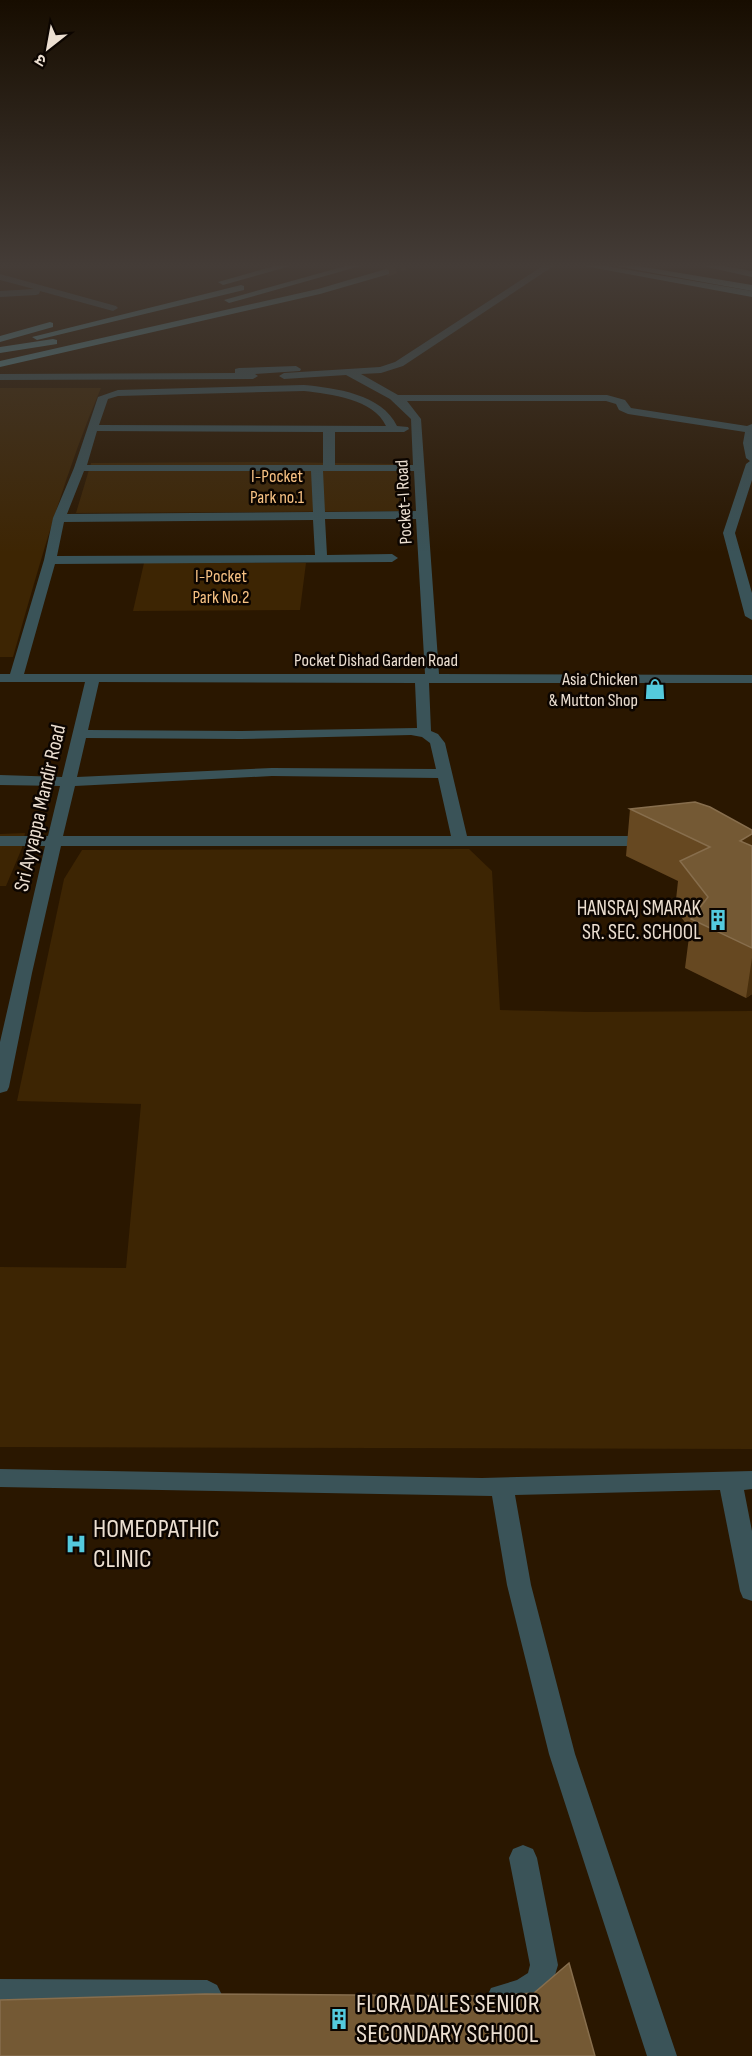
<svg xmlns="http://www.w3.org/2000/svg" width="752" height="2056" viewBox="0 0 752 2056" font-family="'Sofia Sans Condensed','Noto Sans Devanagari',sans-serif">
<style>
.green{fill:#3d2503}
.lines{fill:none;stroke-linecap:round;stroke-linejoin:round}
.major-tunnel{stroke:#47351f;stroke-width:10;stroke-dasharray:10 5;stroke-linecap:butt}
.minor{fill:#3a5358;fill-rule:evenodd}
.major{fill:#538a94;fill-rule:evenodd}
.highway{fill:#5da0ac;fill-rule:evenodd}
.wall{fill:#664821}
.shaded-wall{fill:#482e0c}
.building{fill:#745934;stroke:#876e4d;stroke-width:1.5}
.labels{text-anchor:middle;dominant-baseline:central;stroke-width:5;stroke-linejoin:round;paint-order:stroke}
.far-park-label{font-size:18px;fill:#f8c283;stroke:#0c0500}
.far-street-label{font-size:18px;fill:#ecdfd1;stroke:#0c0500}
.far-poi-label{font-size:18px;fill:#ecdfd1;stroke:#0c0500;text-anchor:end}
.street-label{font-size:21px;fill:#ecdfd1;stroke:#0c0500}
.poi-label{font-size:21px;fill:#ecdfd1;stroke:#0c0500;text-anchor:end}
.near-poi-label{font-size:26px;fill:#ecdfd1;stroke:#0c0500;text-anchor:start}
</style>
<rect width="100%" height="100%" fill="#2a1700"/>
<path class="green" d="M0,388h101c-37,87 -62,178 -88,269h-13z
M277,462l122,2v47l-323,2 15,-50z
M144,563h162l-6,47 -167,1z
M25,833l-3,15 -16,38h-6v-52z
M469,849l23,22 8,139 88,2 164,-1v438l-752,-2v-180l126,1 15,-164 -124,-3 47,-222 18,-29z"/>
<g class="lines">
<path class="major-tunnel" d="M386,272l18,-7"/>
<path class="minor" d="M544,265h11l-152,101 -22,7 -20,1 37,21h209l18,5 6,8 116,18 5,-2v56l-17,53 17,60v27l-7,-4 -22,-83 23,-69 4,-3 -4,-3 -3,-15 2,-11 -117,-18 -9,-4 -3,-6 -10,-3h-199l14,18 18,255 313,1v8h-323l2,48 7,3 7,9 22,93h184l8,5 -8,5h-590l-29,127 -23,114 -2,4 -7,2v-51l45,-196h-45v-10h48l12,-50 -60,-1v-10l62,2 23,-95h-85v-8h10l34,-114 9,-42 21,-50 24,-71 20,-7 186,-5c31,3 78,9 93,41l11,1 1,2 -5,3h-69v33h78l-2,-46 -21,-20 -44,-24 -62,4 -5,-3 5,-3 96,-6 15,-5zM304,391c26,3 70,8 82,35l-287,-1 9,-26 10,-3zM97,431l226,1v33h-236zM84,471h227l2,41 -246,2zM323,471h91l2,40 -91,1zM325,519h91l9,155h-401l31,-110 337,-2 6,-4 -6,-4 -65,1zM313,520l2,35 -258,1 7,-34zM99,682l316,1 2,45 -176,3 -153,-1zM411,735l11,2 8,6 6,26 -164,-1 -195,9 9,-39 155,1zM272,776l166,2 13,58h-388l12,-50z
M0,274l116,32 2,2 -5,3 -73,-20 -1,3 -3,1 -36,2v-6l34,-2 -34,-9z
M296,366l5,3 -1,2 -45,3 3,2 -5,3 -253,1v-6l235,-1v-4l4,-1z
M0,1469l482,9 270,-7v18l-8,1 8,41v70l-9,-3 -3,-7 -20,-101 -205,5 16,90 44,169 102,302h-30l-98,-302 -42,-169 -15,-89 -492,-9z
M523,1845l10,4 4,9 21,107 -8,27c-17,13 -38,25 -59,16l-5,-10 5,-10 26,-8 11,-7 2,-8 -21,-107 4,-9z
M0,1979l207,1 10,5 5,10 -5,10 -10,5 -207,-1z"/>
<path class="major" d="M278,265h16l-71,20 -5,-3z
M349,265h15l-135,38 -5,-3z
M579,265h21l152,26v6z
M698,265h20l34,6v6z
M386,269l3,1v4l-69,20 -320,73v-6l318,-72z
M241,285l3,1v4l-207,50 -5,-3z
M50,322l3,1v4l-53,15v-6z
M53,339l4,1v4l-57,9v-6z"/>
<path class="highway" d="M610,265h22l120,20v6z"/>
</g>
<path class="wall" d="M630,809l122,21v164l-6,4 -61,-30 5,-39 -15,-20 3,-28 -52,-25z"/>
<path class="shaded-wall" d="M752,834v29l-12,-22z
M752,958v36l-6,4z"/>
<path class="building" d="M695,802l15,5 42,23v4l-12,7 12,5v102l-61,-29 17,-22 -28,-36 30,-14 -80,-38z
M569,1963l26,93h-595v-56l205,-6 284,2 45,-3z"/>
<linearGradient id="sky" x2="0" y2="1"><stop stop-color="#170d00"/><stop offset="0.48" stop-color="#443c37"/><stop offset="1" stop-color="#443c37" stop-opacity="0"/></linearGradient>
<rect width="752" height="553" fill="url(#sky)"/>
<defs>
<symbol id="shop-bare" viewBox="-9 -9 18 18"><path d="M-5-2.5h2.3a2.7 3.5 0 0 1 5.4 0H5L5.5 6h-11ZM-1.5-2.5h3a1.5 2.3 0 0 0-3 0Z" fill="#54cadd" stroke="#0c0500" stroke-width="2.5" paint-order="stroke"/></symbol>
<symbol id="building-bare" viewBox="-9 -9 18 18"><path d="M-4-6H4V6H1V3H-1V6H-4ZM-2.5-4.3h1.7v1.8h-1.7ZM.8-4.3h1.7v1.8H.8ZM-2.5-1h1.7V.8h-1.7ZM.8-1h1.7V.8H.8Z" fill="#54cadd" stroke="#0c0500" stroke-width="2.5" paint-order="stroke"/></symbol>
<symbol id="hospital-bare" viewBox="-9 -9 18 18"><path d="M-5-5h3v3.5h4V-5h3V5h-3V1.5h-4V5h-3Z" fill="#54cadd" stroke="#0c0500" stroke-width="2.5" paint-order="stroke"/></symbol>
</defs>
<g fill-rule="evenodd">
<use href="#shop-bare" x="640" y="674" width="30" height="30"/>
<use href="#building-bare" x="703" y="905" width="30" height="30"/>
<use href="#hospital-bare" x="61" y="1529" width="30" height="30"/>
<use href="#building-bare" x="324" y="2004" width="30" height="30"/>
</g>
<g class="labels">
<g class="far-park-label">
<text x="277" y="476">I-Pocket<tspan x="277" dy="21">Park no.1</tspan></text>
<text x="221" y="576">I-Pocket<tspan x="221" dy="21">Park No.2</tspan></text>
</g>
<g class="far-street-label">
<text transform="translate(404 502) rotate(-93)">Pocket-I Road</text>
<text x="376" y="660">Pocket Dishad Garden Road</text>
</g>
<g class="far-poi-label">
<text x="638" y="679">Asia Chicken<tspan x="638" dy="21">&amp; Mutton Shop</tspan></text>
</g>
<g class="street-label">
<text transform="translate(40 808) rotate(-77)">Sri Ayyappa Mandir Road</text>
</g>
<g class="poi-label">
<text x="701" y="908">HANSRAJ SMARAK<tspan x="701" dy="24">SR. SEC. SCHOOL</tspan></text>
</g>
<g class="near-poi-label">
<text x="93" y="1529">HOMEOPATHIC<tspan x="93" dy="30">CLINIC</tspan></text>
<text x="356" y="2004">FLORA DALES SENIOR<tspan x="356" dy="30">SECONDARY SCHOOL</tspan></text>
</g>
</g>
<g transform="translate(48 48) rotate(211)" stroke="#0c0500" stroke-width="4.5" paint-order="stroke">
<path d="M0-4.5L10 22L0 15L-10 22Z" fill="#ecdfd1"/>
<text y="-9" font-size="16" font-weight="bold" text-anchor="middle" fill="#ecdfd1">उ</text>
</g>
</svg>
